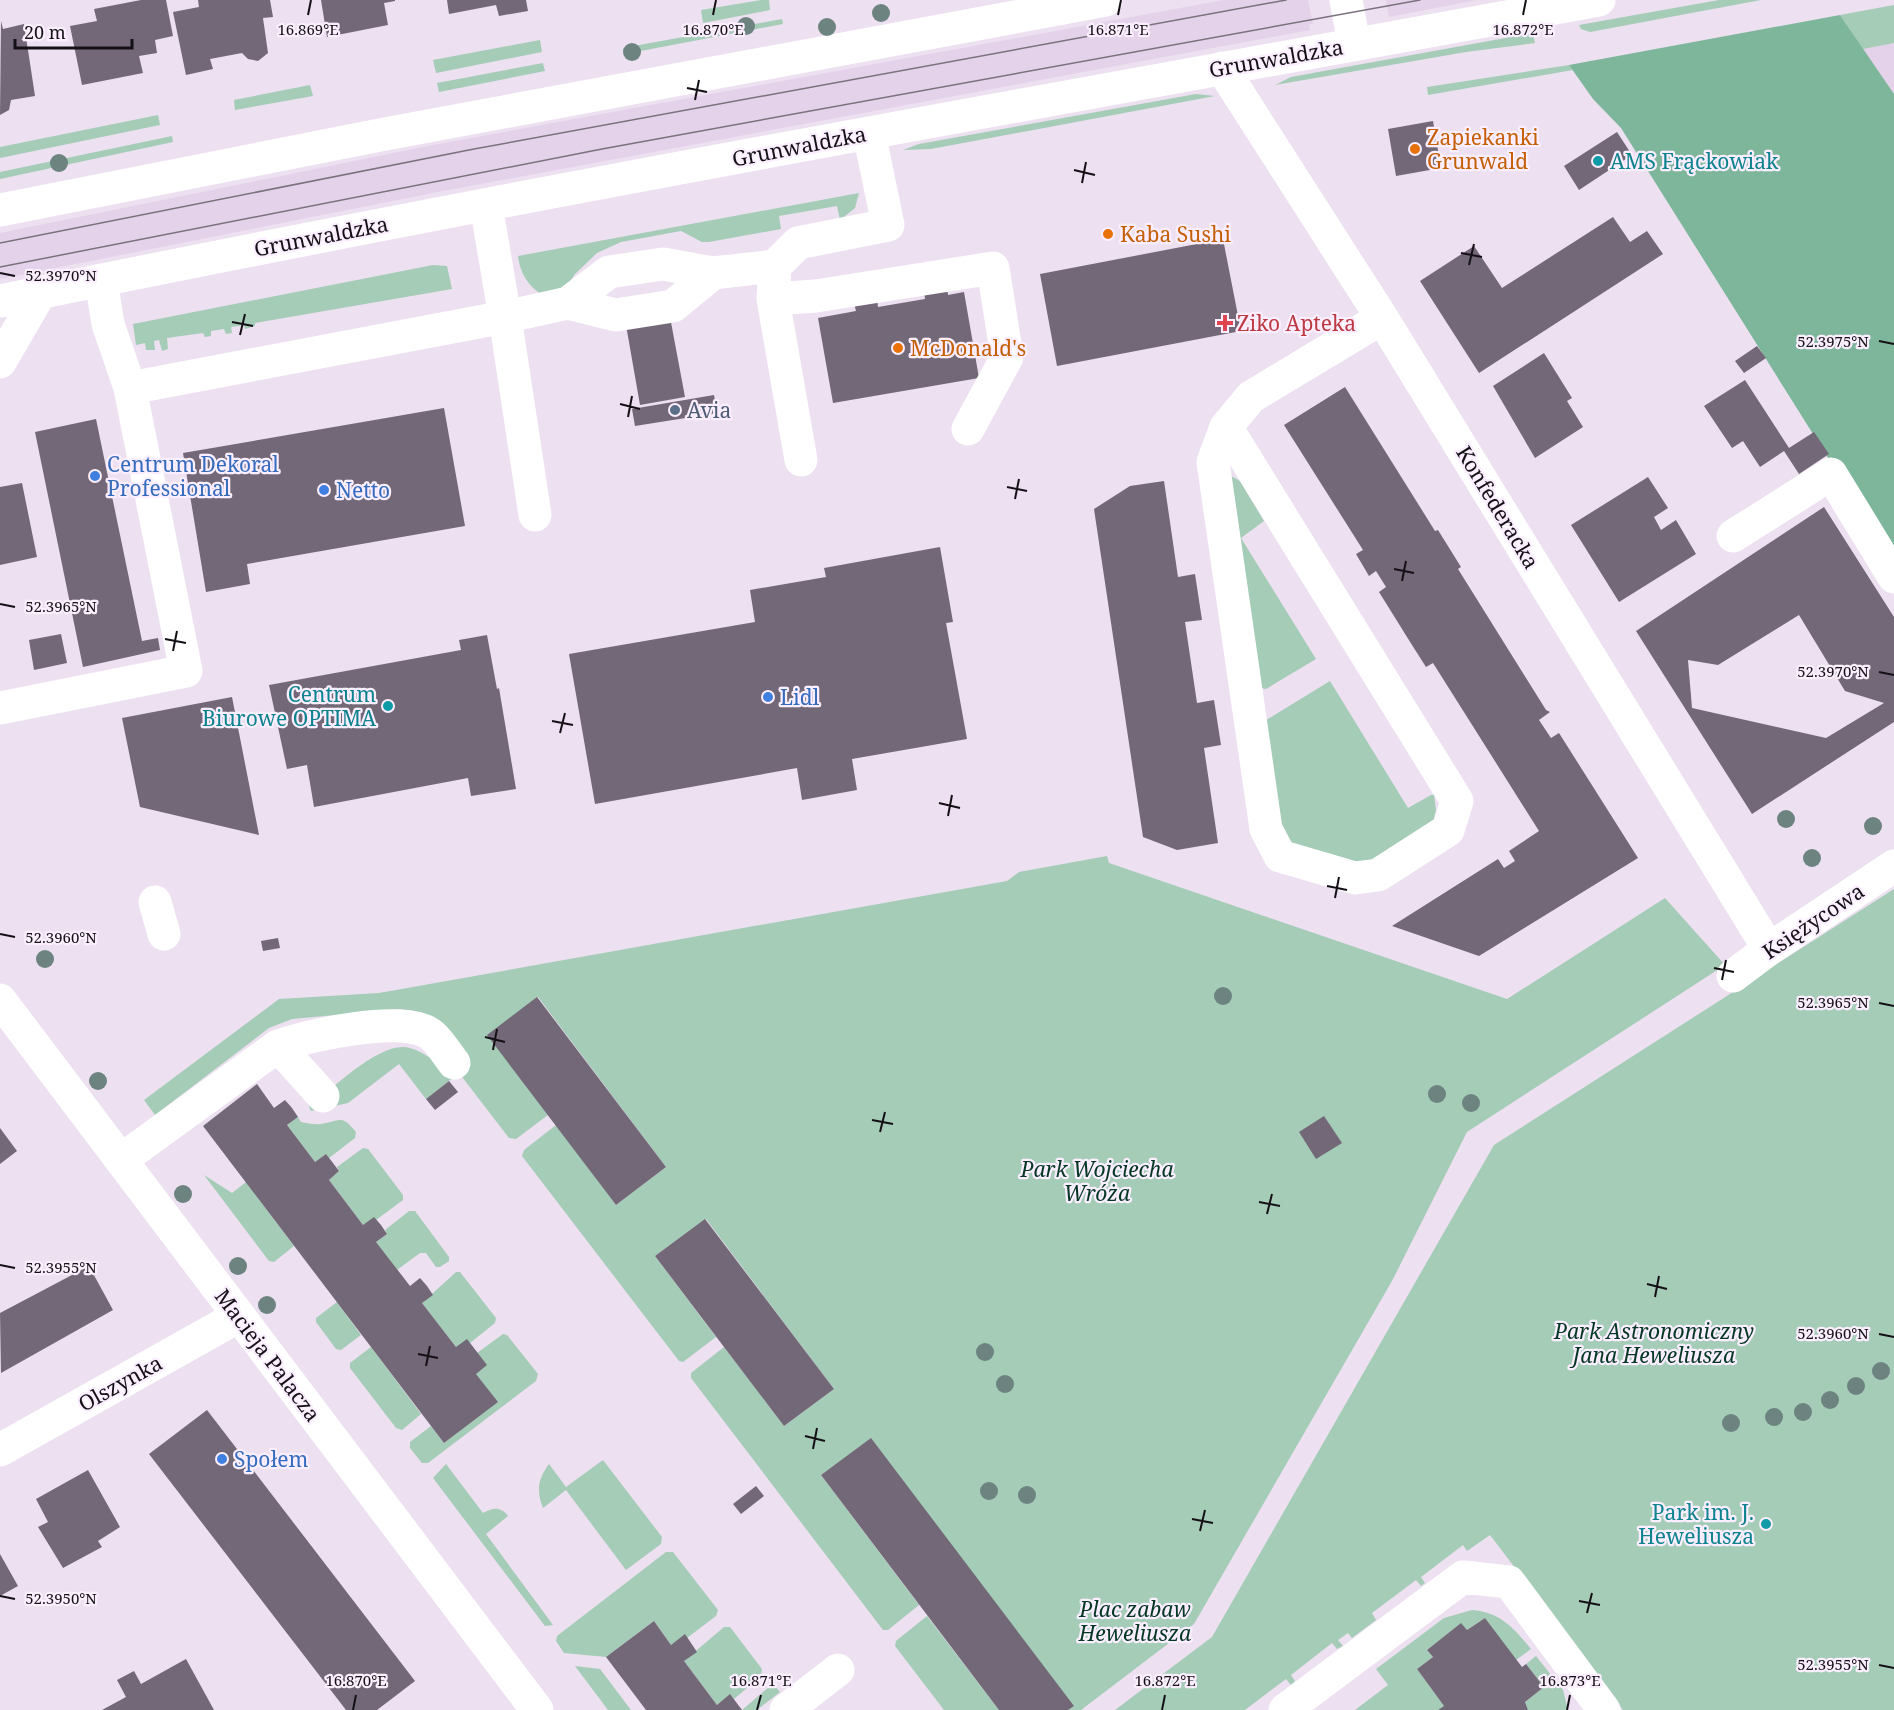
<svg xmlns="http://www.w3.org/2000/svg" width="1894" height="1710" viewBox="0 0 1894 1710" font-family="'Noto Serif',serif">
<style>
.built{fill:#e3d2e9}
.green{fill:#a4ccb7}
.forest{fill:#7db69a}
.building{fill:#736877;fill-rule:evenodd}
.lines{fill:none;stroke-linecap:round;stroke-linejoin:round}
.minor{stroke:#fff;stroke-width:33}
.tram{stroke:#7a727d;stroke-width:1.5}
.tree{fill:#6d8380}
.ticks{fill:none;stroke:#141016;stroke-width:2}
.food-dot{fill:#e8710a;stroke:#faeeff;stroke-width:2}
.culture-dot{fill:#0f9aa8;stroke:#faeeff;stroke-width:2}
.health-dot{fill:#e0444e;stroke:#faeeff;stroke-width:2}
.service-dot{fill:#5c6f8a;stroke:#faeeff;stroke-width:2}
.shop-dot{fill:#3f7fe0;stroke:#faeeff;stroke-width:2}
.labels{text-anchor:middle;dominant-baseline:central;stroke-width:4.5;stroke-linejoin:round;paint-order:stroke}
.street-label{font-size:21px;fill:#141016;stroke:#faeeff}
.food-label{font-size:21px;fill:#c56008;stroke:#faeeff;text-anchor:start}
.culture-label{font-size:21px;fill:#0d838f;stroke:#faeeff;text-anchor:end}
.health-label{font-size:21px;fill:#be3a42;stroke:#faeeff;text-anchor:start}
.service-label{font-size:21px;fill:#4e5e75;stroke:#faeeff;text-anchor:start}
.shop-label{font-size:21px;fill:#366cbe;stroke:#faeeff;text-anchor:start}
.park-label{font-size:21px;font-style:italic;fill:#043724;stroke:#faeeff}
.ticks-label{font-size:15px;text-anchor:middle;fill:#141016;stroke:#faeeff;stroke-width:4.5;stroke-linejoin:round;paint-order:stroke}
</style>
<rect width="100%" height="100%" fill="#ede0f1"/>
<path class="built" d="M1224,0h84l5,24h-4l1,6 -872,162 -438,87v-46l433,-88z
M1386,0h91l-88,17z
M1894,43v51l-31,-45z"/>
<path class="green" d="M761,0h8l1,10 -67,13 -2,-13z
M1719,0h42l-171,32 -9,-3 -2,-4z
M1894,5v38l-31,6 -23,-34z
M782,19l1,5 -158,30 -2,-6z
M1533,33l2,10 -69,9 -191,33 16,-8z
M540,40l2,12 -106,21 -3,-13z
M543,63l2,8 -106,21 -2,-9z
M1569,65l4,5 -145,25 -1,-8z
M310,85l3,11 -78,14 -1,-10z
M1196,94l19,2 -284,53 -28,1 16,-6z
M158,115l2,10 -160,33v-11z
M172,136l1,6 -173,37v-7z
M859,193l-4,15 -15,12 -3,-14 -58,10 2,13 -72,13h-7l-21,-11 -60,11 -24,11 -22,21 -11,16 -20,6c-15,-9 -24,-22 -26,-40z
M433,265l14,1 5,23 -197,34v3l-10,3 -1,-4 -13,2 1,6 -6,1 -2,-5 -13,2v5l-6,1 -2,-4 -36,5 1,11 -6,2 -3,-11 -5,1 1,9h-9l-1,-7 -9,2 -3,-21z
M1231,476l9,5 24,40 -23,17 75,121 -50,30 -5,-1z
M1330,681l78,127 23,-13h3l2,15 -3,13 -62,43 -87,-21 -26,-120z
M1107,856l2,7 398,136 158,-101 60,67 -258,167 -75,149 -198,343 -113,86h-13l-197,-271 -50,36 98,130 -31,25h-5l-192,-252v-5l33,-26 60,79 50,-37 -128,-170 -51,37 61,81 -33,25 -4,-1 -157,-205 2,-6 32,-25 60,80 50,-38 -128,-170 -50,38 60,80 -32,24 -7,-1 -50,-65 -33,26 -27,-35 -51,39 -37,8 -2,-4c23,-18 66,-61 95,-60 10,1 18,6 27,11l-16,-47 -15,-2 -108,10 -23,9 -114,87 -11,-15 135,-101 100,-6 628,-112 12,-9z
M1894,889v821h-271l-133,-175 -23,16 -4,-6 -42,32 4,6 -4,3 -5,-6 -44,33 4,7 -24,18 -4,-5 -10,7 5,6 -6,3 -5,-6 -41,32 4,6 -4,4 -5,-6 -41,31h-130l97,-73 282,-492z
M298,1117l3,5c6,1 14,3 20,2 20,-3 20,-10 35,8l-1,6 -26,20 -3,-4 -11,8 -28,-37z
M363,1148l5,1 35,46v5l-27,20 -13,5 -34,-45 10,-9 -2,-4z
M204,1175l28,18 14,-11 48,64 -20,16 -5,-1z
M409,1211h6l34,46v4l-9,6h-4l-10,-14h-6l-23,17 -21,-28 11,-8 -2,-4z
M456,1272h4l36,46 -1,5 -25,20 -14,4 -34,-44z
M337,1302l24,33 -20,15 -5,-1 -20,-27v-4z
M503,1334l4,1 31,39 -2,7 -108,82h-6l-12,-15v-6l21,-16 13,17 53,-41 -21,-28 1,-21z
M371,1347l50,67 -19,16 -6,-2 -46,-60v-5z
M603,1460l59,77 -1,7 -35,26 -60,-80 -23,18c-7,-18 -5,-29 6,-44l17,23z
M446,1464l37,49c10,-5 17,-7 25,3l-22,18 67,91 -8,1 -112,-148z
M666,1552h7l45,58 -2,6 -29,22 -2,-3 -14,10 -17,-24 -48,36 -42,-4 -8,-12 1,-5z
M1472,1610c28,2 42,18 59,39l-15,11 -31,-42 -18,12 -6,-6 -34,26 6,7 -16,12 27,37 -6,4h-83l33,-25 -12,-16 68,-51z
M927,1616l72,94h-55l-49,-64 1,-5z
M724,1627h6l32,42 -1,7 -27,23 -4,-4 -13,10 -33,-44z
M1536,1656l27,34 5,20h-40l-3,-8 19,-15 -18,-23z
M575,1666l25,3 31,41h-23z
M770,1686h5l5,6 -23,18h-15z"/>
<path class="forest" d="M1840,15l54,79v469l-273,-435 -28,-29 -24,-34z"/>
<path class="building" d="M141,0h25l7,36 -18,4 2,13 -18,3 4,17 -61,12 -12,-59 27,-5 -3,-12z
M198,0h72l3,17 -10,1 5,35 -10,8 -10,-2 -6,-6 -32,6 3,10 -27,6 -13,-63 26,-5z
M321,0h74v1l-11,2 4,22 -61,12z
M447,0h79l2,11 -29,5 -3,-11 -47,9z
M1,21l2,8 21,-5 11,72 -24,4 -2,10 -9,5z
M1433,121l8,47 -45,8 -8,-47z
M1617,132l15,23 -53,35 -15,-24z
M1613,217l17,25 17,-11 16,23 -184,119 -59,-92 54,-35 28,42z
M1223,239l18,92 -184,35 -17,-92z
M947,287l1,8 16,-3 15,86 -146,25 -15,-85 38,-7 -2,-8 23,-4 1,8 47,-8 -1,-8z
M670,317l15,80 -45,8 -14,-80z
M1757,346l9,12 -22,15 -9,-12z
M1544,353l28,45 -5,3 16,26 -48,31 -42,-72z
M1745,380l44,68 25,-16 15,22 -30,20 -15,-23 -24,16 -17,-26 -11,7 -28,-42z
M1345,387l90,144 3,-1 23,37 -3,2 88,141 4,2 -11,8 12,18 8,-5 79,125 -159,98 -87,-30 106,-67 6,9 11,-7 -6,-10 30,-20 -106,-168 -7,4 -14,-22 -33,-53 7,-5 -10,-16 -7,5 -13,-22 7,-4 -79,-125z
M714,395l3,18 -82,13 -3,-17z
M444,408l21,118 -218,38 3,20 -44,8 -23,-139z
M96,419l46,222 16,-3 2,12 -77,17 -48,-235z
M1648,477l20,31 -14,9 7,13 15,-10 20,34 -77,48 -48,-77z
M1164,481l14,96 17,-3 7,46 -17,2 12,81 17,-3 7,45 -17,3 14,95 -41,7 -34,-13 -49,-328 36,-23z
M22,483l15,74 -37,8v-78z
M1824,507l70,110v105l-142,92 -116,-183zM1799,615l46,76 39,12 -58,35 -134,-30 -4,-48 30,5z
M940,547l13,75 -7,1 21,116 -115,20 5,31 -55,10 -5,-32 -202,36 -26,-150 186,-32 -5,-32 76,-13 -2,-9z
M61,634l6,29 -33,7 -5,-30z
M487,635l10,54 2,-1 17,101 -45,7 -3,-18 -154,29 -7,-42 -20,4 -18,-84 192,-35 -2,-10z
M232,697l27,138 -119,-28 -18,-89z
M278,938l2,10 -17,3 -2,-10z
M537,997l129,170 -50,38 -129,-170z
M449,1081l9,11 -23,18 -9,-11z
M257,1084l17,24 11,-8 7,8 6,9 -11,8 28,37 11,-8 7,9 6,8 -10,9 34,45 11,-8 7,8 6,9 -11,8 34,44 10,-8 7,8 6,9 -11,8 34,44 11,-8 20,26 -11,9 22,28 -54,41 -241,-317z
M1324,1116l18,27 -26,16 -17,-27z
M0,1128l17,23 -17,13z
M705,1219l129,170 -50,37 -129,-170z
M89,1266l24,44 -112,63 -1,-60z
M207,1410l208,271 -38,29h-31l-197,-256z
M871,1438l203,268 -6,4h-69l-178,-235z
M88,1470l32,57 -22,14 4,6 -39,21 -25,-41 10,-5 -12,-23z
M756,1486l8,10 -23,18 -8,-10z
M0,1554l18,32 -18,10z
M1485,1618l37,49 4,-3 18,23 -19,15 3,8h-90l6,-4 -27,-37 16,-12 -6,-7 34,-27 6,7z
M654,1621l17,24 14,-11 12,18 -13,9 33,44 13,-11 12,16h-96l-40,-53z
M186,1659l28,51h-112l24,-13 -9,-17 17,-9 7,13z"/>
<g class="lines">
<path class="minor" d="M1346,0l8,44
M1222,68l160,250 387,631
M486,205l19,112 63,-14 41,-31 54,-8 50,9 62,-7
M0,210l385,-76 721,-134
M773,299l43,-3 177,-28 14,89 -39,72
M0,301c531,-110 1065,-203 1599,-301
M568,303l48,12 57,-9 40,-33
M0,362l40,-69
M130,388l375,-71 30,198
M1226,427l231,374 -9,29 -70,45 -23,3 -75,-22 -14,-27 -53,-367 13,-35 25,-30 131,-79
M801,460l-28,-161 2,-33 23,-23 90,-18 -19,-92
M1733,536l98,-62 63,103
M0,708l186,-37 -56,-283 -22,-64 -7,-44
M155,902l9,32
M1733,976l36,-27 125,-83
M0,1000l537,710
M278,1046l45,50
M121,1160l157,-114c33,-11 118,-30 149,-14 10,5 20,22 27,31
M0,1450l239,-134
M786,1710l52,-40
M1285,1710l178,-133 46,5 95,128"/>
<path class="tram" d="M0,243l474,-94 812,-149
M0,267l602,-118 818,-149"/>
</g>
<g class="tree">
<circle cx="881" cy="13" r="9"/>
<circle cx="746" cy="26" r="9"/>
<circle cx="827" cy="27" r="9"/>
<circle cx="632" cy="52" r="9"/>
<circle cx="59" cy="163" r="9"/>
<circle cx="1786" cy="819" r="9"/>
<circle cx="1873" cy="826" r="9"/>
<circle cx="1812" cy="858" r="9"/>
<circle cx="45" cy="959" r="9"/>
<circle cx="1223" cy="996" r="9"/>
<circle cx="98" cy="1081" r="9"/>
<circle cx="1437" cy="1094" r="9"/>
<circle cx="1471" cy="1103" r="9"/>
<circle cx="183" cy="1194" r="9"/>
<circle cx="238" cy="1266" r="9"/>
<circle cx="267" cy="1305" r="9"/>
<circle cx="985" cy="1352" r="9"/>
<circle cx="1881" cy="1371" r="9"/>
<circle cx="1005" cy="1384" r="9"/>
<circle cx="1856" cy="1386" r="9"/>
<circle cx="1830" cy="1400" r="9"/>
<circle cx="1803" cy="1412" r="9"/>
<circle cx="1774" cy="1417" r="9"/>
<circle cx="1731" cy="1423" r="9"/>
<circle cx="989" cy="1491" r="9"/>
<circle cx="1027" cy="1495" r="9"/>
</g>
<path class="ticks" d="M308,15l3,-15M713,15l3,-15M1118,15l3,-15M1523,15l3,-15M687,88l20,4M695,100l4,-20M1074,170l21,5M1082,183l4,-21M1461,253l21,4M1469,265l5,-21M0,273l15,3M232,322l21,4M240,335l5,-21M1879,341l15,3M620,404l20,5M628,417l4,-21M1007,487l20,4M1015,499l4,-20M1394,569l20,4M1402,581l4,-20M0,604l15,3M165,639l21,4M173,651l4,-20M1879,672l15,3M552,721l21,4M560,733l5,-20M939,803l21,5M948,816l4,-21M1327,886l20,4M1335,898l4,-21M0,934l15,3M1714,968l20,4M1722,980l4,-20M1879,1003l15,3M485,1037l20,5M493,1050l4,-21M872,1120l21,4M880,1132l5,-20M1259,1202l21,4M1267,1214l5,-20M0,1265l15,3M1647,1284l20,5M1655,1297l4,-21M1879,1334l15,3M418,1354l20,4M426,1366l4,-20M805,1436l20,5M813,1449l4,-21M1192,1519l21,4M1200,1531l5,-21M0,1596l15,3M1579,1601l21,4M1587,1613l5,-20M1879,1665l15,3M353,1710l3,-15M757,1710l4,-15M1162,1710l3,-15M1567,1710l3,-15"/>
<g class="food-dot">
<circle cx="1415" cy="149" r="6"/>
<circle cx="1108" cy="234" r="6"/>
<circle cx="898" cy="348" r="6"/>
</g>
<g class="culture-dot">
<circle cx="1598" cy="161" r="6"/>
<circle cx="388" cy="706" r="6"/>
<circle cx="1766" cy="1524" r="6"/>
</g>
<path class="health-dot" d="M1222 314h6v6h6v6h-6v6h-6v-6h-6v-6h6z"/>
<circle class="service-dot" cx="675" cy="410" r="6"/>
<g class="shop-dot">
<circle cx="95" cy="476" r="6"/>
<circle cx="324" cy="490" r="6"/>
<circle cx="768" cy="697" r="6"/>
<circle cx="222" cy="1459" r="6"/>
</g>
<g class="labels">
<g class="street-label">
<text transform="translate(1276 58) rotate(-10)">Grunwaldzka</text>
<text transform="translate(799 146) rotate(-11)">Grunwaldzka</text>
<text transform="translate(321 236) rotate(-11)">Grunwaldzka</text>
<text transform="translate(1498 507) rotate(59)">Konfederacka</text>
<text transform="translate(1813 921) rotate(-34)">Księżycowa</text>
<text transform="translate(268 1355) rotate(53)">Macieja Palacza</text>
<text transform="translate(120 1383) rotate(-29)">Olszynka</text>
</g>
<g class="food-label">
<text x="1427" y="137">Zapiekanki<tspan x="1427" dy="24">Grunwald</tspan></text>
<text x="1120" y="234">Kaba Sushi</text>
<text x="910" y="348">McDonald's</text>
</g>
<g class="culture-label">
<text x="1610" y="161" text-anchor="start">AMS Frąckowiak</text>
<text x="376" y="694">Centrum<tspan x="376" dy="24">Biurowe OPTIMA</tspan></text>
<text x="1754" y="1512">Park im. J.<tspan x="1754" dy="24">Heweliusza</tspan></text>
</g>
<g class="health-label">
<text x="1237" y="323">Ziko Apteka</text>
</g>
<g class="service-label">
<text x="687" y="410">Avia</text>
</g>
<g class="shop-label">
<text x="107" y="464">Centrum Dekoral<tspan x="107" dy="24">Professional</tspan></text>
<text x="336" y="490">Netto</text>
<text x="780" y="697">Lidl</text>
<text x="234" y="1459">Społem</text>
</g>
<g class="park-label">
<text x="1097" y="1169">Park Wojciecha<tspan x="1097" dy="24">Wróża</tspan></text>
<text x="1654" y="1331">Park Astronomiczny<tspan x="1654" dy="24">Jana Heweliusza</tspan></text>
<text x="1135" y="1609">Plac zabaw<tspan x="1135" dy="24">Heweliusza</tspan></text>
</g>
</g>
<g class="ticks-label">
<text x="308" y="35">16.869°E</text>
<text x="713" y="35">16.870°E</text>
<text x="1118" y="35">16.871°E</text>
<text x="1523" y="35">16.872°E</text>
<text x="61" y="281">52.3970°N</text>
<text x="1833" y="347">52.3975°N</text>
<text x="61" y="612">52.3965°N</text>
<text x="1833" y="677">52.3970°N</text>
<text x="61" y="943">52.3960°N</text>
<text x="1833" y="1008">52.3965°N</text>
<text x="61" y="1273">52.3955°N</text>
<text x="1833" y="1339">52.3960°N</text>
<text x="61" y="1604">52.3950°N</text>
<text x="1833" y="1670">52.3955°N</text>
<text x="356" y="1686">16.870°E</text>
<text x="761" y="1686">16.871°E</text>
<text x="1165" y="1686">16.872°E</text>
<text x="1570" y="1686">16.873°E</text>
</g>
<path d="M15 39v9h117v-9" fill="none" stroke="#141016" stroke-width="3"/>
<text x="24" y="39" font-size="18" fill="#141016" stroke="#faeeff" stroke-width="4.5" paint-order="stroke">20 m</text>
</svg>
